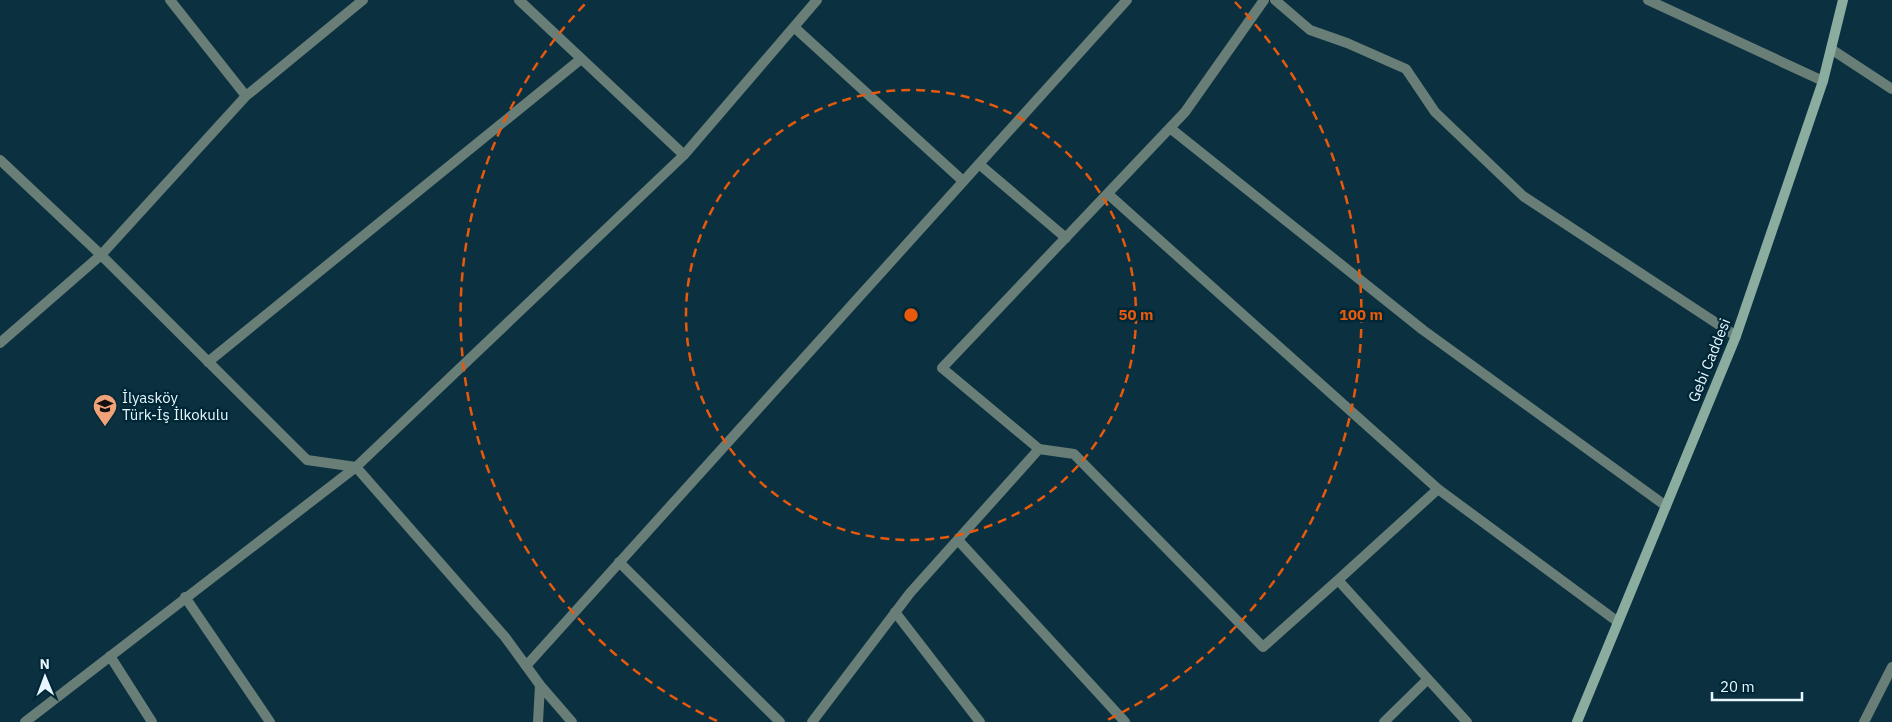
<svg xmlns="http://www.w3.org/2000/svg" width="1892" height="722" viewBox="0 0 1892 722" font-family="'IBM Plex Sans',sans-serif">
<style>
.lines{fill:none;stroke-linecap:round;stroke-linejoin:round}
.street{stroke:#697e76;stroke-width:10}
.secondary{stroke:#8bad9f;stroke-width:10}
.ring{fill:none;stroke:#e8590c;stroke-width:2.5;stroke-dasharray:9 6}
.labels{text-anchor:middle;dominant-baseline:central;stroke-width:5;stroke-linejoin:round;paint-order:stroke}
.street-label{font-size:15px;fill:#e8f7ff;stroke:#002736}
.poi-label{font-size:15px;fill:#e8f7ff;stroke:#002736;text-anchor:start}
.centre{fill:#e8590c;stroke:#002736;stroke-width:2.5}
.ring-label{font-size:15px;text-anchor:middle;font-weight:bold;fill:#e8590c;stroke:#002736;stroke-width:5;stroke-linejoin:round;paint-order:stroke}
</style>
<rect width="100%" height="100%" fill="#0b3141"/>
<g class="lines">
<path class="street" d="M170,0l76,96
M519,0l165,155
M1264,0l-79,112 -243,256 97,81 35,5 189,193 75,-67 129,142
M1275,0l35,30 37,13 59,26 29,43 88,84 213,140
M1648,0l175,81
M794,27l169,154
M1831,49l61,40
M1170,128l253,202 243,176
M0,160l101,95 206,205 49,7 149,170 35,48 32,37
M979,164l87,74
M1108,194l330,295
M0,343l101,-88 145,-159 117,-96
M208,362l373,-303
M958,540l167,182
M619,562l161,160
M1338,580l100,-91 180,133
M185,597l85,125
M895,612l85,110
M110,656l42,66
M526,666l601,-666
M25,722l331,-255 328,-312 133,-155
M538,722l2,-37
M812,722l98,-129 129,-144
M1384,722l44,-43
M1864,722l28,-55"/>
<path class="secondary" d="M1577,722l159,-386 87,-255 20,-81"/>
</g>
<g class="ring">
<circle cx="911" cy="315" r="225"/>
<path d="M717 721A450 450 0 0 1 587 2M1235 2A450 450 0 0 1 1105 721"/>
</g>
<defs>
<symbol id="school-pin" viewBox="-11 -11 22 30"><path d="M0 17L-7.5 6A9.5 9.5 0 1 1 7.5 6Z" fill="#f0a279" stroke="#002736"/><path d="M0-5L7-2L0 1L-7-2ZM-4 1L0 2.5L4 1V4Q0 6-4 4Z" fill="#111"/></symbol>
</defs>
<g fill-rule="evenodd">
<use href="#school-pin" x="91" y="392" width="28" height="38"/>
</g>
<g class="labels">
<g class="street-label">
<text transform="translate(1709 360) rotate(-68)">Gebi Caddesi</text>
</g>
<g class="poi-label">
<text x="122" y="397">İlyasköy<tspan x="122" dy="17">Türk-İş İlkokulu</tspan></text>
</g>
</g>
<circle cx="911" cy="315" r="8" class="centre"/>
<g class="ring-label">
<text x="1136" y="320">50 m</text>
<text x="1361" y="320">100 m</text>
</g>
<g transform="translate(45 677) rotate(359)" stroke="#002736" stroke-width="4" paint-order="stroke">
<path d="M0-4L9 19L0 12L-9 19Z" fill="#e8f7ff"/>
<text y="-8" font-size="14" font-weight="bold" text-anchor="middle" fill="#e8f7ff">N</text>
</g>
<path d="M1712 692v8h90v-8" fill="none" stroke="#e8f7ff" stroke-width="2.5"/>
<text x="1720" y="692" font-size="15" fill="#e8f7ff" stroke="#002736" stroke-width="4" paint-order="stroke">20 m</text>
</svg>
